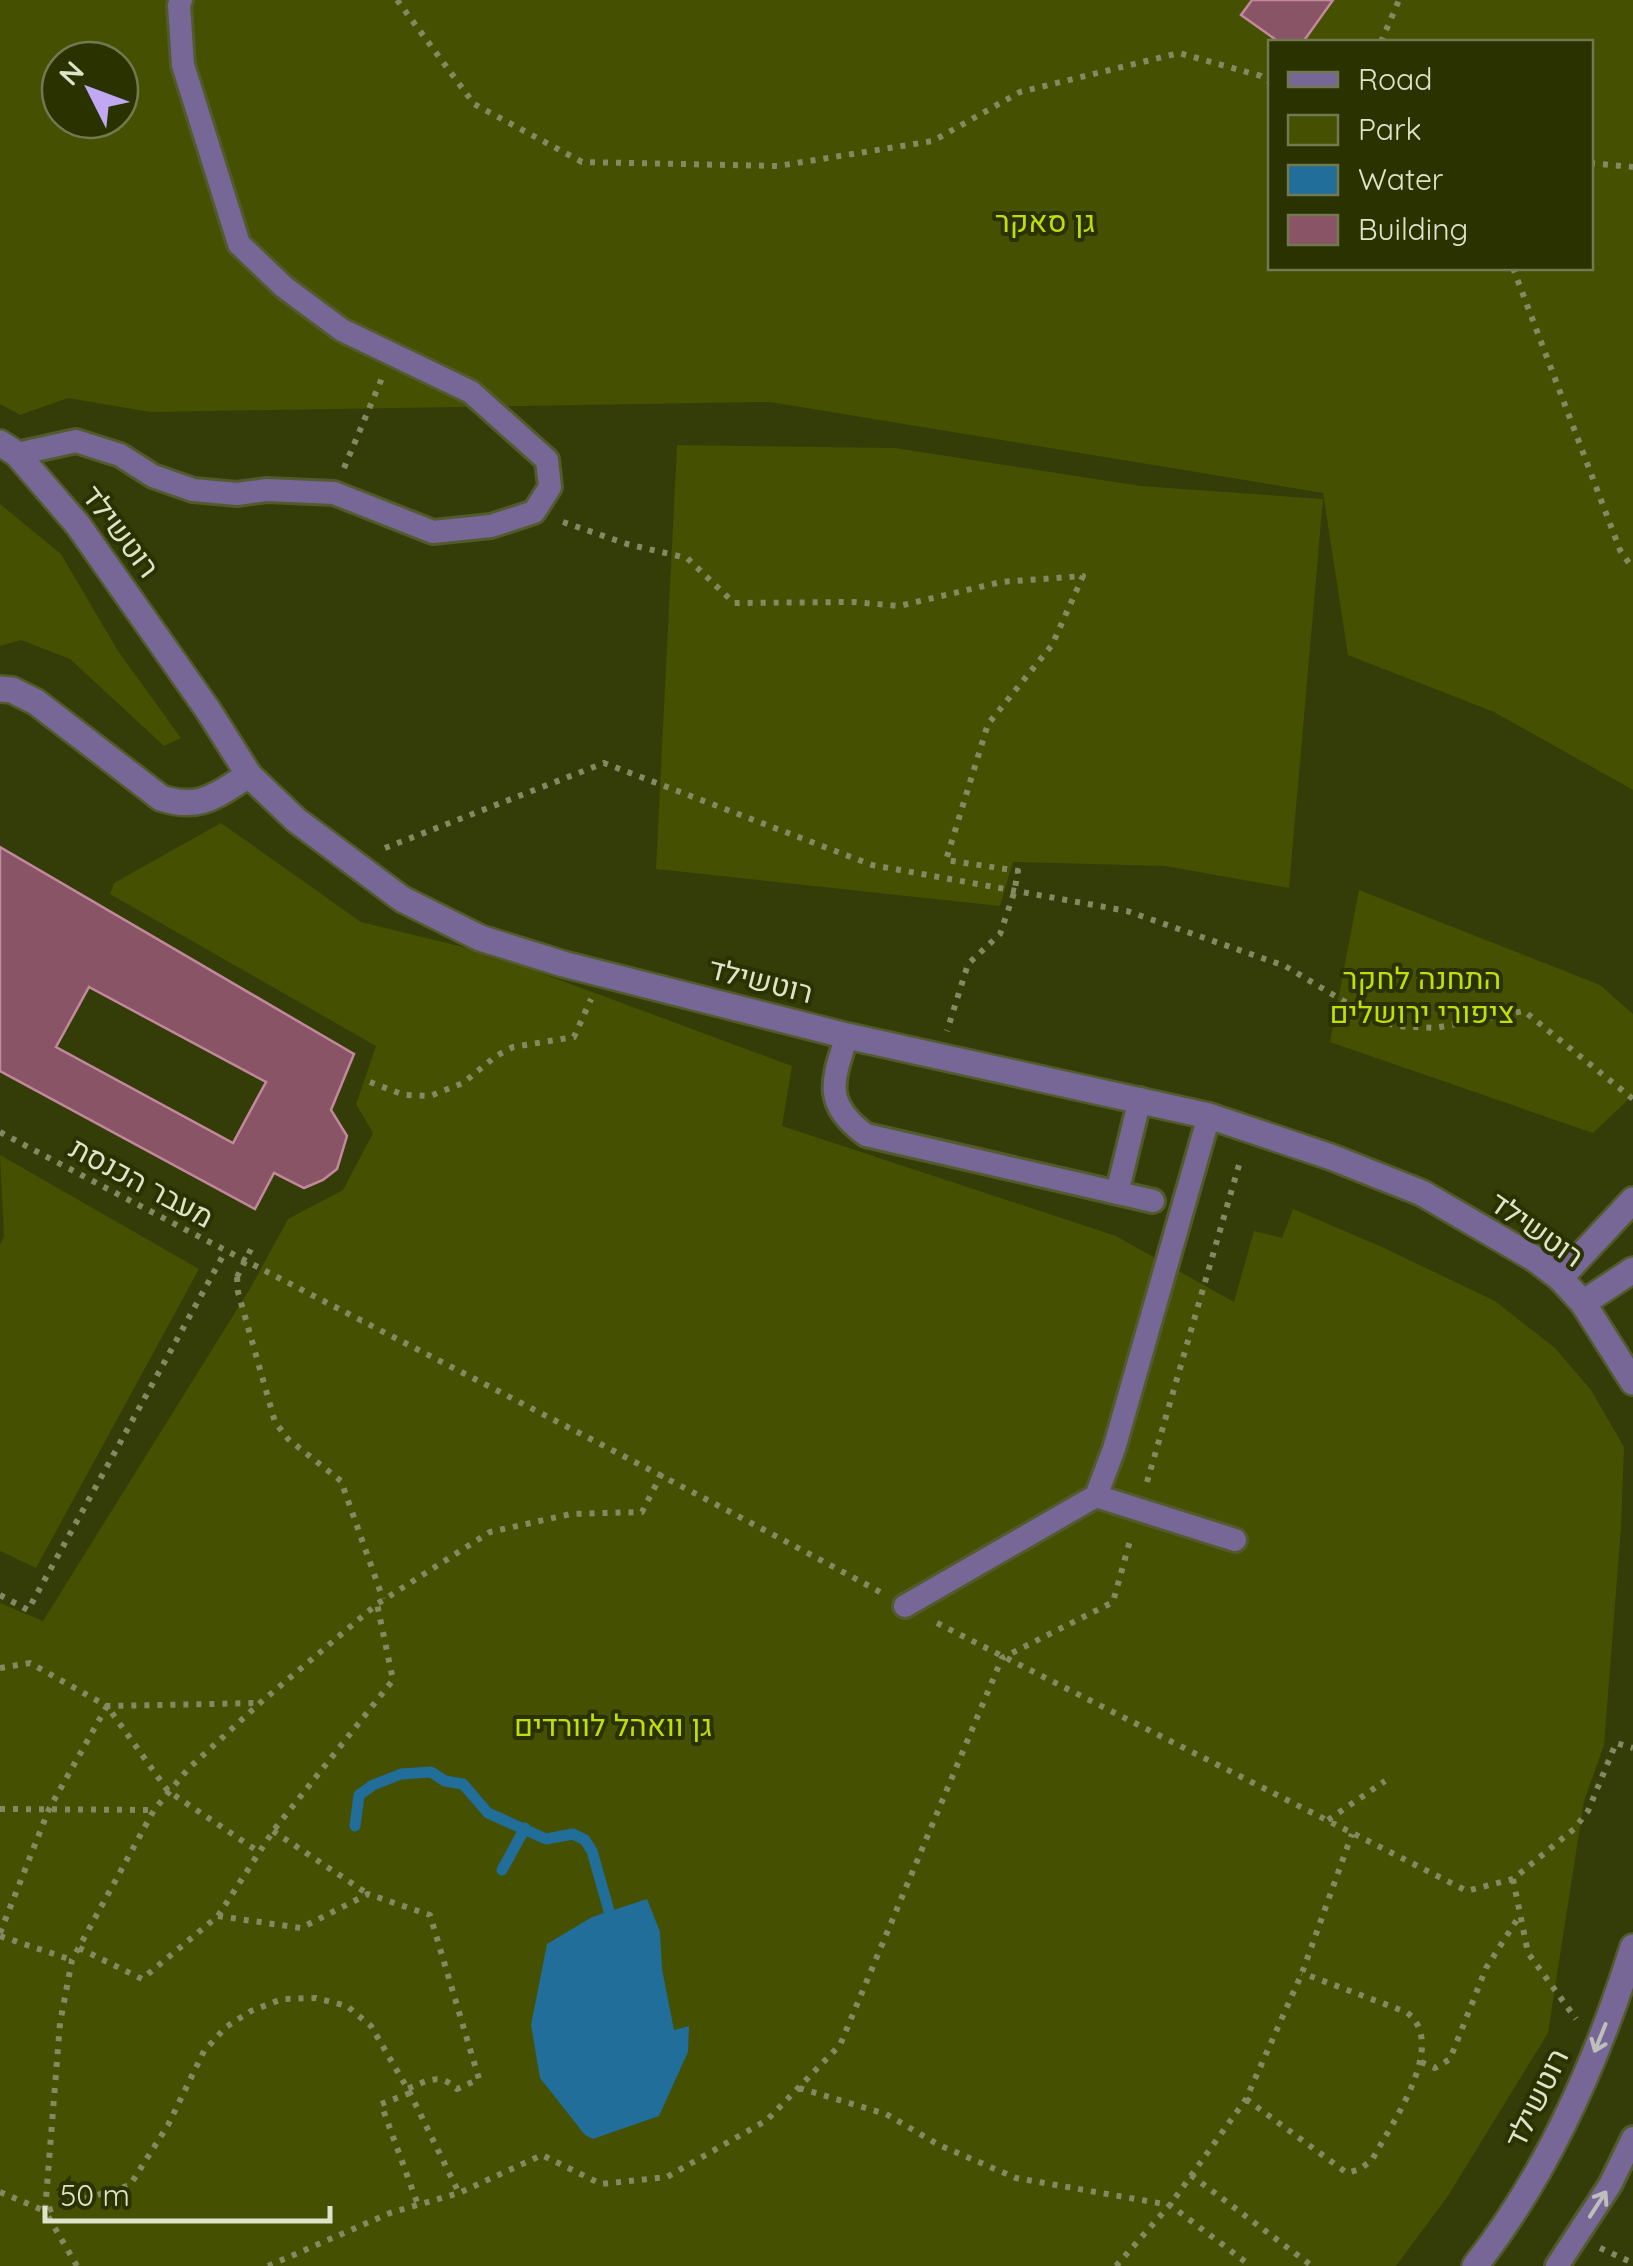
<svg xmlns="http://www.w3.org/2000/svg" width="1633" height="2266" viewBox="0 0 1633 2266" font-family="Quicksand,Heebo,sans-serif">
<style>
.green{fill:#455001;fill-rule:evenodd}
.water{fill:#206e99}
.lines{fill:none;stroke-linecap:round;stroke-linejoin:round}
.stream{stroke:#206e99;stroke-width:11}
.building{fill:#895566;stroke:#c1899b;stroke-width:2.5;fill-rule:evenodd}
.service-casing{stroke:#535a2b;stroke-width:28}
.minor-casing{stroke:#535a2b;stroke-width:30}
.tertiary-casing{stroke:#535a2b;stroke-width:30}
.path{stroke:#838a62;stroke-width:6;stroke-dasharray:5 8;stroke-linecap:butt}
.service{stroke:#766797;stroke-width:22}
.minor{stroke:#766797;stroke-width:25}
.tertiary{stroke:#766797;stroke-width:25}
.path-bridge{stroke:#838a62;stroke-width:6;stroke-dasharray:5 8;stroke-linecap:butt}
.oneway{stroke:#bfbebb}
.labels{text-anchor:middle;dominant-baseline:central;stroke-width:8;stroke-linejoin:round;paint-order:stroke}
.park-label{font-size:30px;fill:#c2de08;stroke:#2a3200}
.street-label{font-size:30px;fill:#dee4ca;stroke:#2a3200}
</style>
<rect width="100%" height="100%" fill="#343c08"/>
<path class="green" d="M0,0h1633v790l-139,-78 -146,-57 -25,-162 -553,-91 -620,10 -82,-14 -48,17 -20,-11zM1270,42h320v226h-320zM60,60h60v60h-60z
M677,445l218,3 246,38 182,13 -34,389 -124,-22 -152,-4 -13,44 -344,-37z
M0,504l61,50 57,97 63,87 -17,8 -94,-87 -49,-19 -21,6z
M221,823l140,99 126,31 305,113 -10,60 334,110 118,66 20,-71 28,7 11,-29 89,38 113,54 60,47 36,42 33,57 -3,81 -17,217 -20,56 -36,232 -100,163 -52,70h-1396v-663l43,18 208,-334 37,-68 55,-29 30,-57 -17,-29 20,-58 -266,-152 4,-11z
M1359,890l241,95 33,29v81l-40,38 -263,-91z
M0,1155l199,114 -163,299 -36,-17v-306l4,-9z"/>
<path class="water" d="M647,1899l13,33 2,37 12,61 15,-4 -1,26 -29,64 -66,23 -8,-4 -45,-57 -9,-53 16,-81 45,-27z"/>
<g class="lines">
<path class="stream" d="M355,1826l4,-31 14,-10 28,-11 30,-2 14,9 18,3 25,29 58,26 27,-5 12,6 7,11 17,60
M502,1870l23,-42"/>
</g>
<path class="building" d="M1252,0h81l-30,42h-24l-38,-27z
M0,847l354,207 -23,56 16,26 -10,33 -14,11 -19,8 -30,-15 -19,36 -255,-138zM89,987l177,95 -33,61 -177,-96z"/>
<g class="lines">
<defs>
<path id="service" d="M17,454l59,-13 44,14 33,21 40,14 44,4 30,-4 67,3 99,39 58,-6 43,-14 16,-25 -3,-27 -76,-68 -129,-62 -58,-43 -45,-43 -56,-179 -4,-60 2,-5
M847,1036c-15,46 -24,67 19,99l287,66
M1117,1193l23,-94
M1096,1496l139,44
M905,1606l191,-110 18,-47 95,-333
M1557,2266l53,-81 23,-47"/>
<path id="minor" d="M0,689l12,1 24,12 125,96c40,13 55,-3 88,-23
M1560,1278l73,-78
M1583,1303l50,-33"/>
<path id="tertiary" d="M0,443l17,11 61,71 130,185 41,65 47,45 106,79 78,39 83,26 284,72 362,80 122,41 91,36 113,66 25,19 23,25 50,79
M1475,2266c73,-93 123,-207 158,-319"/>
</defs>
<use href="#service" class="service-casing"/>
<use href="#minor" class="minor-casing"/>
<use href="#tertiary" class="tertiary-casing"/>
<path class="path" d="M397,0l77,104 108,58 196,4 155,-25 87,-49 159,-39 82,23 9,6
M1381,42l18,-42
M1590,163l43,4
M1513,268l107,282 13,19
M344,468l38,-90
M563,522l64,22 60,14 47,45 119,-1 46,4 102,-24 82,-6 -31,69 -64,79 -42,136 72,11 -4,22 -14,41 -32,30 -21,67
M385,848l219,-85 268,102 255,46 158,55 77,46 33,14 40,2 89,-17 109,88
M370,1082l34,13 26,1 33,-13 33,-27 17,-9 61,-10 17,-38
M0,1132c293,156 590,303 882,461
M237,1277l1,15 37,130 13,17 53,42 42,118
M1147,1482l94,-324
M0,1595l28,15 197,-358
M937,1623l530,268 46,-12 61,-50 14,-18 28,-68 17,5
M0,1668l30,-5 77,43 152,-3
M0,1809l154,1
M1328,1820l57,-39
M273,1831l95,63
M1513,1879l15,74 48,66
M218,1916l83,12 67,-34 62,21 49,164 -22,10c-18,-17 -30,-8 -50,0
M0,1933l49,-124 58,-103 61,85 91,61
M0,1936l72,24
M79,1948l63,31 76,-63 55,-85 120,-151 -16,-76
M1421,2062l14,6 15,-9 36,-91 34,-53
M799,2088l87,26 53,31 77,33 154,27 81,61
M410,2093l-29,11 37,101
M1246,2099l101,74 13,-4 12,-9c19,-36 78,-117 34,-148l-104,-39
M1191,2175l121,91
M0,2192l45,19 85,-26 38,-60 36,-74 22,-24 25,-16 31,-12 34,-1 31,8 24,20 39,67 49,100
M1600,2248l33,15
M77,2266l-32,-55 15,-188 12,-63 82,-150 34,-41 72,-66 117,-99 113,-72 81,-18 71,-2 20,-39
M268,2266l122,-53 69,-20 83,-38 59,29 66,-7 100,-57 73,-75 162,-387 111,-56 18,-65
M1116,2266l54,-61 76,-106 56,-126 50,-139"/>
<use href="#service" class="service"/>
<use href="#minor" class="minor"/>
<use href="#tertiary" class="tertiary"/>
<path class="path-bridge" d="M237,1277l14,-28"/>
</g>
<defs><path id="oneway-shaft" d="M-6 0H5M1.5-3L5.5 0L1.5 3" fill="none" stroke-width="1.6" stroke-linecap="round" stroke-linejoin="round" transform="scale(2.5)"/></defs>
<g class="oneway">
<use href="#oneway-shaft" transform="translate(1600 2038) rotate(112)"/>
<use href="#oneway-shaft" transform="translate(1598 2204) rotate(-57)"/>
</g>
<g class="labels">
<g class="park-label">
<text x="1045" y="221">גן סאקר</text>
<text x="1422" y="978">התחנה לחקר<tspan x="1422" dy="34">ציפורי ירושלים</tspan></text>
<text x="613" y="1725">גן וואהל לוורדים</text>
</g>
<g class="street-label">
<text transform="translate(121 531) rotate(53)">רוטשילד</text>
<text transform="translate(761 980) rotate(14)">רוטשילד</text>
<text transform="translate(142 1182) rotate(28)">מעבר הכנסת</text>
<text transform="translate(1537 1229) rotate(35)">רוטשילד</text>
<text transform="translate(1536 2098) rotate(-64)">רוטשילד</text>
</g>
</g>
<rect x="1268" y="40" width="325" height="230" fill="#2a3200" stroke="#727951" stroke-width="2.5"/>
<rect x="1288" y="72" width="50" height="15" fill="#766797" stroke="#727951" stroke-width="2.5"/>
<text x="1358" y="90" font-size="30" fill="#dee4ca">Road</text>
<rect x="1288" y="115" width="50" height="30" fill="#455001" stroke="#727951" stroke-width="2.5"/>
<text x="1358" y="140" font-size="30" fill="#dee4ca">Park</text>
<rect x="1288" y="165" width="50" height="30" fill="#206e99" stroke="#727951" stroke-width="2.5"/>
<text x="1358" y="190" font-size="30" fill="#dee4ca">Water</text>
<rect x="1288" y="215" width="50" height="30" fill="#895566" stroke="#727951" stroke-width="2.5"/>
<text x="1358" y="240" font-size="30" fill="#dee4ca">Building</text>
<g transform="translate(90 90) rotate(312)"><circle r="48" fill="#2a3200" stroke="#727951" stroke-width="2.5"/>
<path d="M0-8L18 38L0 25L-18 38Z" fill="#c0a8f3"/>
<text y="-15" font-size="28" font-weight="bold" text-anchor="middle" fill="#dee4ca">N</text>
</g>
<path d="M45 2206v15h285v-15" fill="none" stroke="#dee4ca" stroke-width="5"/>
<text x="60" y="2206" font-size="30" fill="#dee4ca" stroke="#2a3200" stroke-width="8" paint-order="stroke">50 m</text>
</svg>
